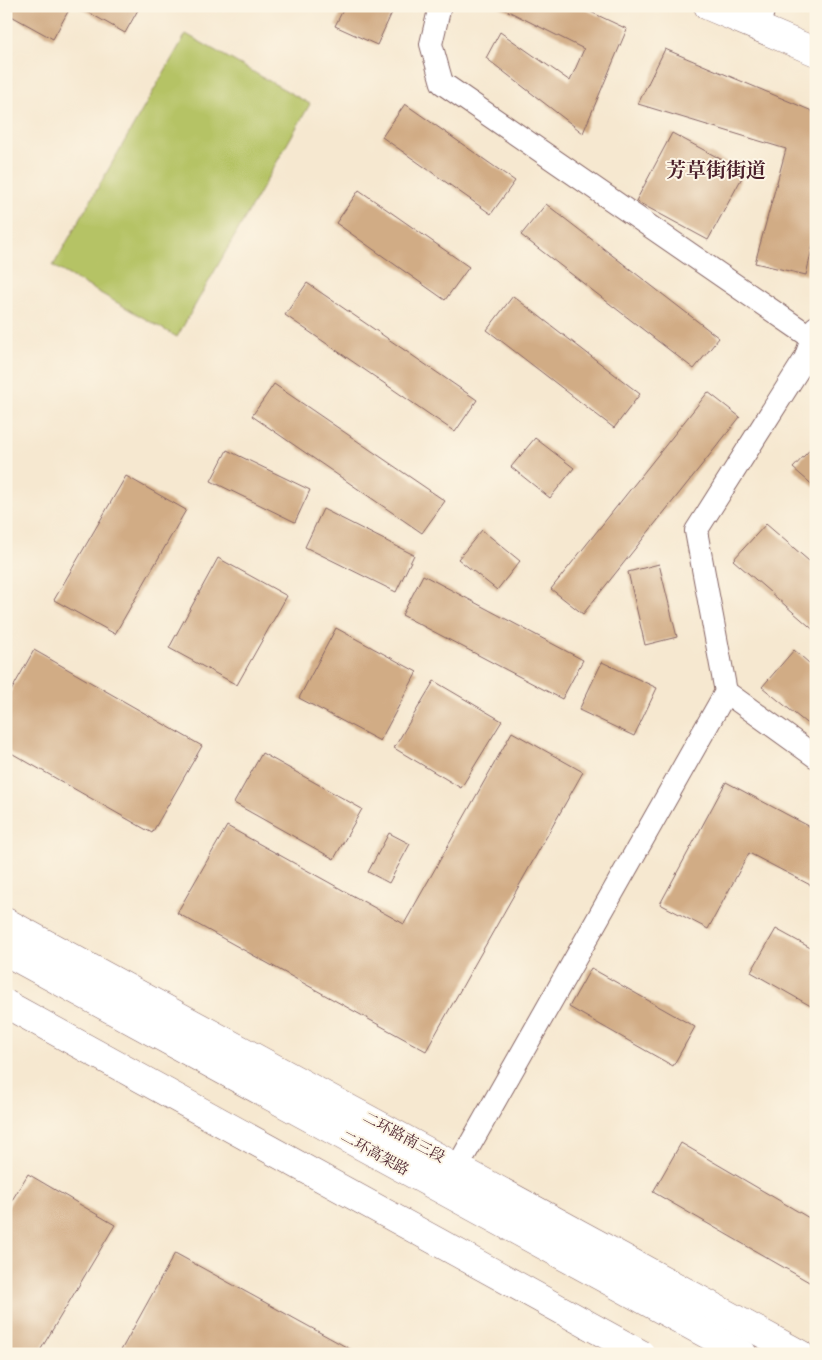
<svg xmlns="http://www.w3.org/2000/svg" width="822" height="1360" viewBox="0 0 822 1360" font-family="'IM FELL Great Primer','Noto Serif SC',serif">
<style>
.green{fill:#b5c365;stroke:#807148}
.building{fill:#d1ac85}
.lines{fill:none;stroke-linecap:round;stroke-linejoin:round}
.street-casing{stroke:#866565;stroke-width:24}
.secondary-casing{stroke:#866565;stroke-width:29}
.highway-casing{stroke:#866565;stroke-width:29}
.street{stroke:#fff;stroke-width:22}
.secondary{stroke:#fff;stroke-width:28}
.highway{stroke:#fff;stroke-width:28}
.highway-bridge-casing{stroke:#866565;stroke-width:29;stroke-linecap:butt}
.highway-bridge{stroke:#fff;stroke-width:28}
.labels{text-anchor:middle;dominant-baseline:central;stroke-width:4;stroke-linejoin:round;paint-order:stroke}
.street-label{font-size:15px;fill:#4a1f2b;stroke:#fcf5e5}
.district-label{font-size:20px;font-weight:bold;fill:#4a1f2b;stroke:#fcf5e5}
</style>
<rect width="100%" height="100%" fill="#fcf5e5"/>
<filter id="ink" filterUnits="userSpaceOnUse"><feTurbulence type="fractalNoise" baseFrequency=".02" numOctaves="2"/><feDisplacementMap in="SourceGraphic" scale="10" xChannelSelector="R" yChannelSelector="G"/><feConvolveMatrix kernelMatrix="1 2 1 2 8 2 1 2 1" color-interpolation-filters="sRGB"/></filter>
<filter id="wash" filterUnits="userSpaceOnUse"><feTurbulence type="fractalNoise" baseFrequency=".0096" numOctaves="4" result="noise"/><feDisplacementMap in="SourceGraphic" scale="20" xChannelSelector="R" yChannelSelector="G"/><feGaussianBlur stdDeviation="1.12" result="paint"/><feColorMatrix in="noise" values="0 0 0 0 0 0 0 0 0 0 0 0 0 0 0 0 0 1.4 0 .05"/><feComposite in="paint" operator="in"/></filter>
<g filter="url(#wash)">
<rect width="100%" height="100%" fill="#f6e8d0"/>
<path class="green" d="M186,34l124,70 -133,233 -124,-71z"/>
<g id="blocks">
<path class="building" d="M6,6h65l-18,33 -47,-26z
M77,6h59l3,2 -14,25z
M345,6h50l-18,39 -42,-19z
M498,6h80l49,23 -44,104 -97,-75 14,-26 70,49 14,-32z
M665,49l147,62 4,11v110l-10,43 -51,-12 31,-114 -148,-45z
M405,104l110,77 -24,33 -109,-77z
M672,133l73,39 -37,68 -72,-39z
M359,190l110,77 -24,33 -109,-77z
M546,204l173,134 -25,31 -173,-134z
M307,283l170,117 -22,32 -170,-117z
M513,296l127,98 -26,34 -127,-98z
M274,384l171,117 -23,32 -170,-117z
M708,392l32,25 -157,197 -32,-25z
M535,438l39,30 -24,30 -39,-31z
M816,443v45l-23,-20z
M227,450l83,40 -15,32 -84,-41z
M126,476l60,34 -71,124 -61,-34z
M323,509l91,46 -18,37 -91,-45z
M766,524l50,43v65l-83,-72z
M482,530l38,31 -23,29 -39,-31z
M218,558l69,38 -50,89 -68,-37z
M659,564l18,73 -32,8 -17,-73z
M423,575l160,85 -21,39 -160,-84z
M336,628l81,44 -37,69 -81,-43z
M34,650l168,96 -50,87 -146,-83v-50z
M794,650l22,19v62l-54,-44z
M602,662l55,26 -23,48 -55,-26z
M434,681l68,40 -41,67 -67,-40z
M512,732l71,40 -157,279 -249,-138 50,-87 177,98z
M262,753l100,56 -28,50 -100,-56z
M726,782l90,48v58l-67,-35 -41,76 -48,-25z
M389,833l21,11 -21,39 -21,-11z
M776,929l40,22v58l-65,-37z
M591,968l104,59 -22,39 -104,-59z
M681,1143l135,79v64l-163,-94z
M28,1174l87,51 -77,129h-22l-10,-6v-138z
M175,1253l184,101h-240z"/>
</g>
</g>
<g filter="url(#ink)">
<use href="#blocks" fill-opacity="0" stroke="#866565" stroke-width="1"/>
<g class="lines">
<defs>
<path id="street" d="M440,6l-9,38 11,39 370,255
M759,28l5,-22
M726,692l90,65
M458,1166l268,-474 -30,-161 109,-172 11,-32"/>
<path id="secondary" d="M708,6l108,46
M6,922l794,432"/>
<path id="highway" d="M6,952l737,402"/>
</defs>
<use href="#street" class="street-casing"/>
<use href="#secondary" class="secondary-casing"/>
<use href="#highway" class="highway-casing"/>
<use href="#street" class="street"/>
<use href="#secondary" class="secondary"/>
<use href="#highway" class="highway"/>
<defs>
<path id="highway-bridge" d="M6,1004l635,350"/>
</defs>
<use href="#highway-bridge" class="highway-bridge-casing"/>
<use href="#highway-bridge" class="highway-bridge"/>
</g>
</g>
<g class="labels">
<g class="street-label">
<text transform="translate(404 1137) rotate(28)">二环路南三段</text>
<text transform="translate(375 1153) rotate(29)">二环高架路</text>
</g>
<g class="district-label">
<text x="716" y="170">芳草街街道</text>
</g>
</g>
<rect width="822" height="1360" fill="none" stroke="#fcf5e5" stroke-width="25"/>
</svg>
